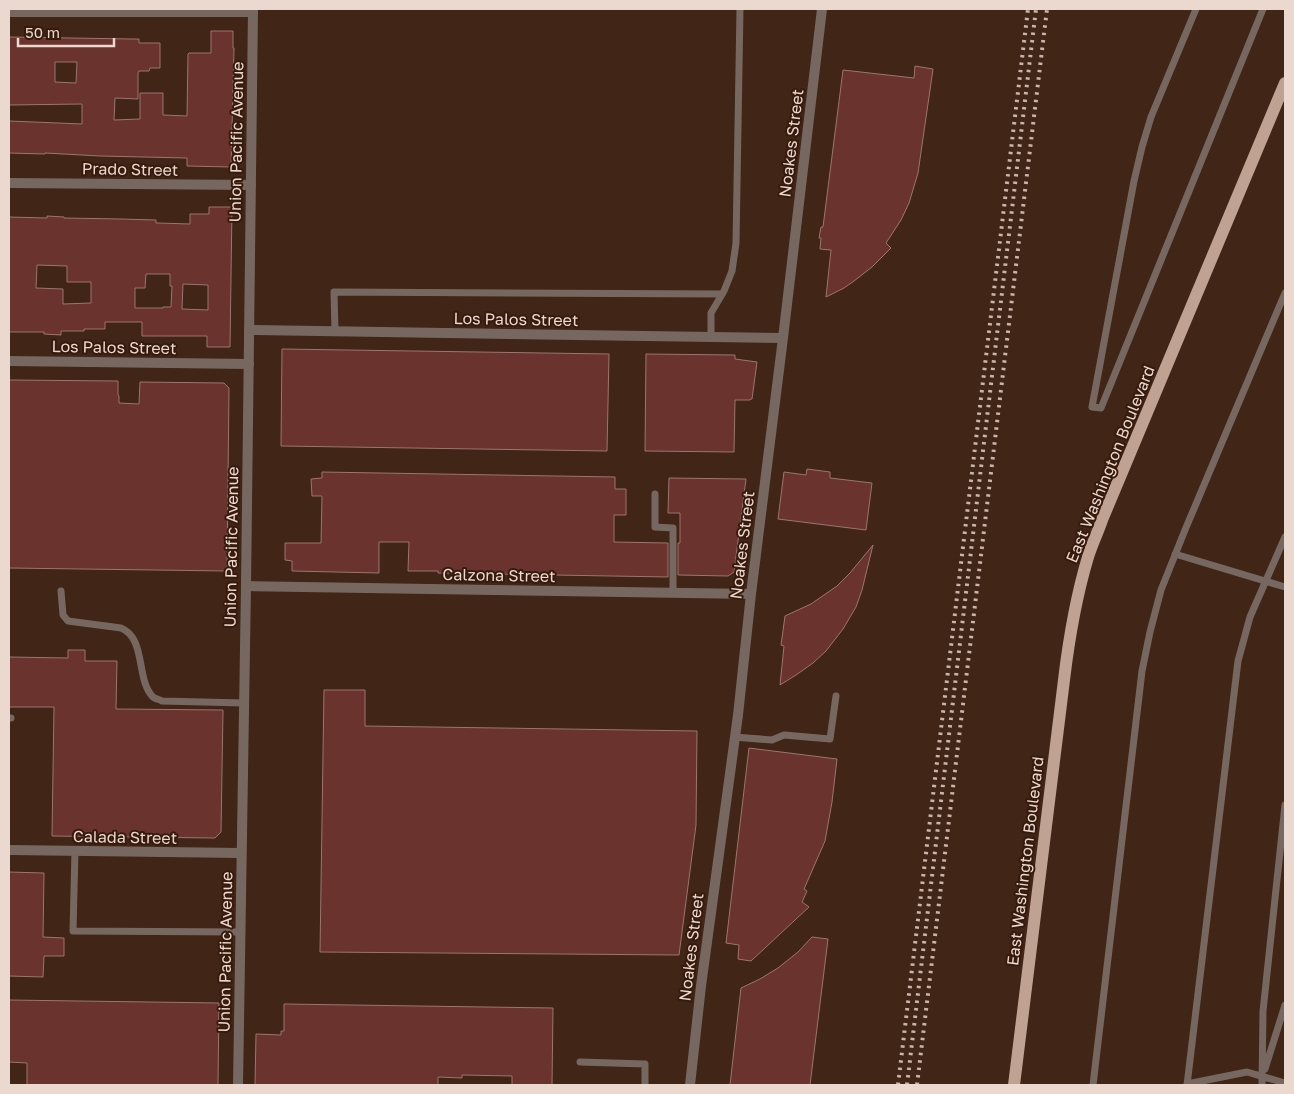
<svg xmlns="http://www.w3.org/2000/svg" width="1294" height="1094" viewBox="0 0 1294 1094" font-family="'Golos Text',sans-serif">
<style>
.building{fill:#6a332e;stroke:#9c7571;fill-rule:evenodd}
.lines{fill:none;stroke-linecap:round;stroke-linejoin:round}
.service{stroke:#766860;stroke-width:7}
.minor{stroke:#766860;stroke-width:10}
.tertiary{stroke:#766860;stroke-width:10}
.primary{stroke:#c0a292;stroke-width:12}
.rail{stroke:#c9b5ab;stroke-width:4;stroke-dasharray:2.5 5;stroke-linecap:butt}
.labels{text-anchor:middle;dominant-baseline:central;stroke-width:4;stroke-linejoin:round;paint-order:stroke}
.street-label{font-size:16px;fill:#ebd8cf;stroke:#361b0c}
</style>
<rect width="100%" height="100%" fill="#412516"/>
<path class="building" d="M211,31h22v17h1l-3,119 -44,-1v-8l-87,-2 -55,-3v1l-36,-1v-32l73,3v-20l-73,1v-68l123,2h7v4h21v25h-10l-1,3h-10l-1,2v26l-23,-1 -1,22 26,-1v-26h23v22l24,1 1,-62 1,-1h22zM55,62h22l-1,21 -21,-1z
M915,66l18,3 -15,104 -9,30 -8,17 -15,23 5,5 -19,19 -18,14 -10,7 -18,9 5,-47 -11,-1 1,-11h-2l2,-11h2l20,-157 71,8z
M209,207h23l-2,140h-23v-11h-65v-14h-37v7h-21v2h-23v4l-17,-1v-2h-35v-115l38,1v-2l17,1v1l57,1 35,1v3h2l32,1v-10h19zM37,265l30,1v16h24v21l-28,1v-15l-27,-1zM146,274h24v12h2l-1,21h-8v1h-28v-20h10zM183,284l25,1v25l-26,-1z
M282,349l327,5 -2,97 -326,-5z
M646,354l89,1v4l22,3 -5,37h-1l-1,1h-15l-1,52 -89,-1z
M9,380l109,1v14l1,1v7l20,1 1,-22 84,1 5,5 -2,183 -218,-3z
M807,469l23,3v6l42,5 -6,47 -88,-11 6,-47 22,3z
M322,472l293,5v12h11v26h-12v27l54,1v34l-230,-4v-2h-30l1,-29h-30v31l-87,-2v-10l-7,-1v-17h36l1,-47h-10l-1,-17 11,-1z
M669,478l77,1 -12,93 -6,4 -50,-1v-32h2v-30h-12z
M873,545l-11,45 -6,17 -13,22 -17,22 -13,12 -17,12 -16,10 4,-39 -3,-1 4,-29 26,-12 26,-18 13,-13z
M68,650h17v11h32l-1,48 107,1 -2,122 -6,6 -163,-2 2,-129h-45v-50l59,1z
M324,690h41v36l332,5 -1,94 -17,130 -359,-3z
M749,748l88,11 -5,43 -7,39 -21,48 3,2 -5,11 7,5 -58,54 -13,-2 1,-14 -13,-2z
M9,872l35,1 -1,64 21,1v18h-20l-1,21 -34,-1z
M812,937l16,2 -18,146h-80l11,-97 19,-9 18,-11 20,-16z
M9,1000l210,3 -1,82h-191v-22l-18,-1z
M284,1004l269,4 -1,77h-40v-9l-50,-1v3l-24,-1v8h-183l1,-51 25,1v-4h3z"/>
<g class="lines">
<path class="service" d="M1196,9l-45,108 -9,30 -8,34 -42,226 9,1 162,-399
M335,332l-1,-40 388,2
M711,337v-24l13,-22 8,-20 4,-28 4,-234
M655,494v33l18,1v65
M1175,554l110,33
M61,591l2,24 5,6 53,7c25,10 15,50 31,68 2,3 7,3 10,5l82,2
M9,718h2
M734,737l38,3 12,-5 46,4 6,-43
M75,851l-2,80 167,1
M580,1062l65,2v21
M1265,1069l20,-64
M1187,1084l60,-12 38,11
M1093,1085l49,-414 8,-39 11,-42 24,-60 100,-237
M1187,1085l51,-424 12,-44 35,-80
M1262,1085l1,-74 22,-206"/>
<path class="minor" d="M9,12h244
M9,183l242,2
M249,330l534,8
M9,361l240,3
M246,586l505,8
M9,850l232,3
M690,1085l11,-99 37,-271 13,-121 32,-256 39,-329"/>
<path class="tertiary" d="M238,1085l8,-499 7,-577"/>
<path class="primary" d="M1014,1085l50,-405c5,-42 12,-83 24,-123 4,-13 10,-25 14,-37l183,-437"/>
<path class="rail" d="M898,1085l130,-1076
M907,1085l129,-1076
M917,1085l130,-1076"/>
</g>
<g class="labels">
<g class="street-label">
<text transform="translate(236 142) rotate(-89)">Union Pacific Avenue</text>
<text transform="translate(791 143) rotate(-83)">Noakes Street</text>
<text transform="translate(130 169) rotate(1)">Prado Street</text>
<text transform="translate(516 319) rotate(1)">Los Palos Street</text>
<text transform="translate(114 347) rotate(1)">Los Palos Street</text>
<text transform="translate(1110 464) rotate(-68)">East Washington Boulevard</text>
<text transform="translate(742 545) rotate(-83)">Noakes Street</text>
<text transform="translate(231 547) rotate(-89)">Union Pacific Avenue</text>
<text transform="translate(499 575) rotate(1)">Calzona Street</text>
<text transform="translate(125 837) rotate(1)">Calada Street</text>
<text transform="translate(1025 861) rotate(-83)">East Washington Boulevard</text>
<text transform="translate(691 947) rotate(-83)">Noakes Street</text>
<text transform="translate(225 952) rotate(-89)">Union Pacific Avenue</text>
</g>
</g>
<rect width="1294" height="1094" fill="none" stroke="#ebd8cf" stroke-width="20"/>
<path d="M18 38v8h96v-8" fill="none" stroke="#ebd8cf" stroke-width="2.5"/>
<text x="25" y="38" font-size="15" fill="#ebd8cf" stroke="#361b0c" stroke-width="4" paint-order="stroke">50 m</text>
</svg>
